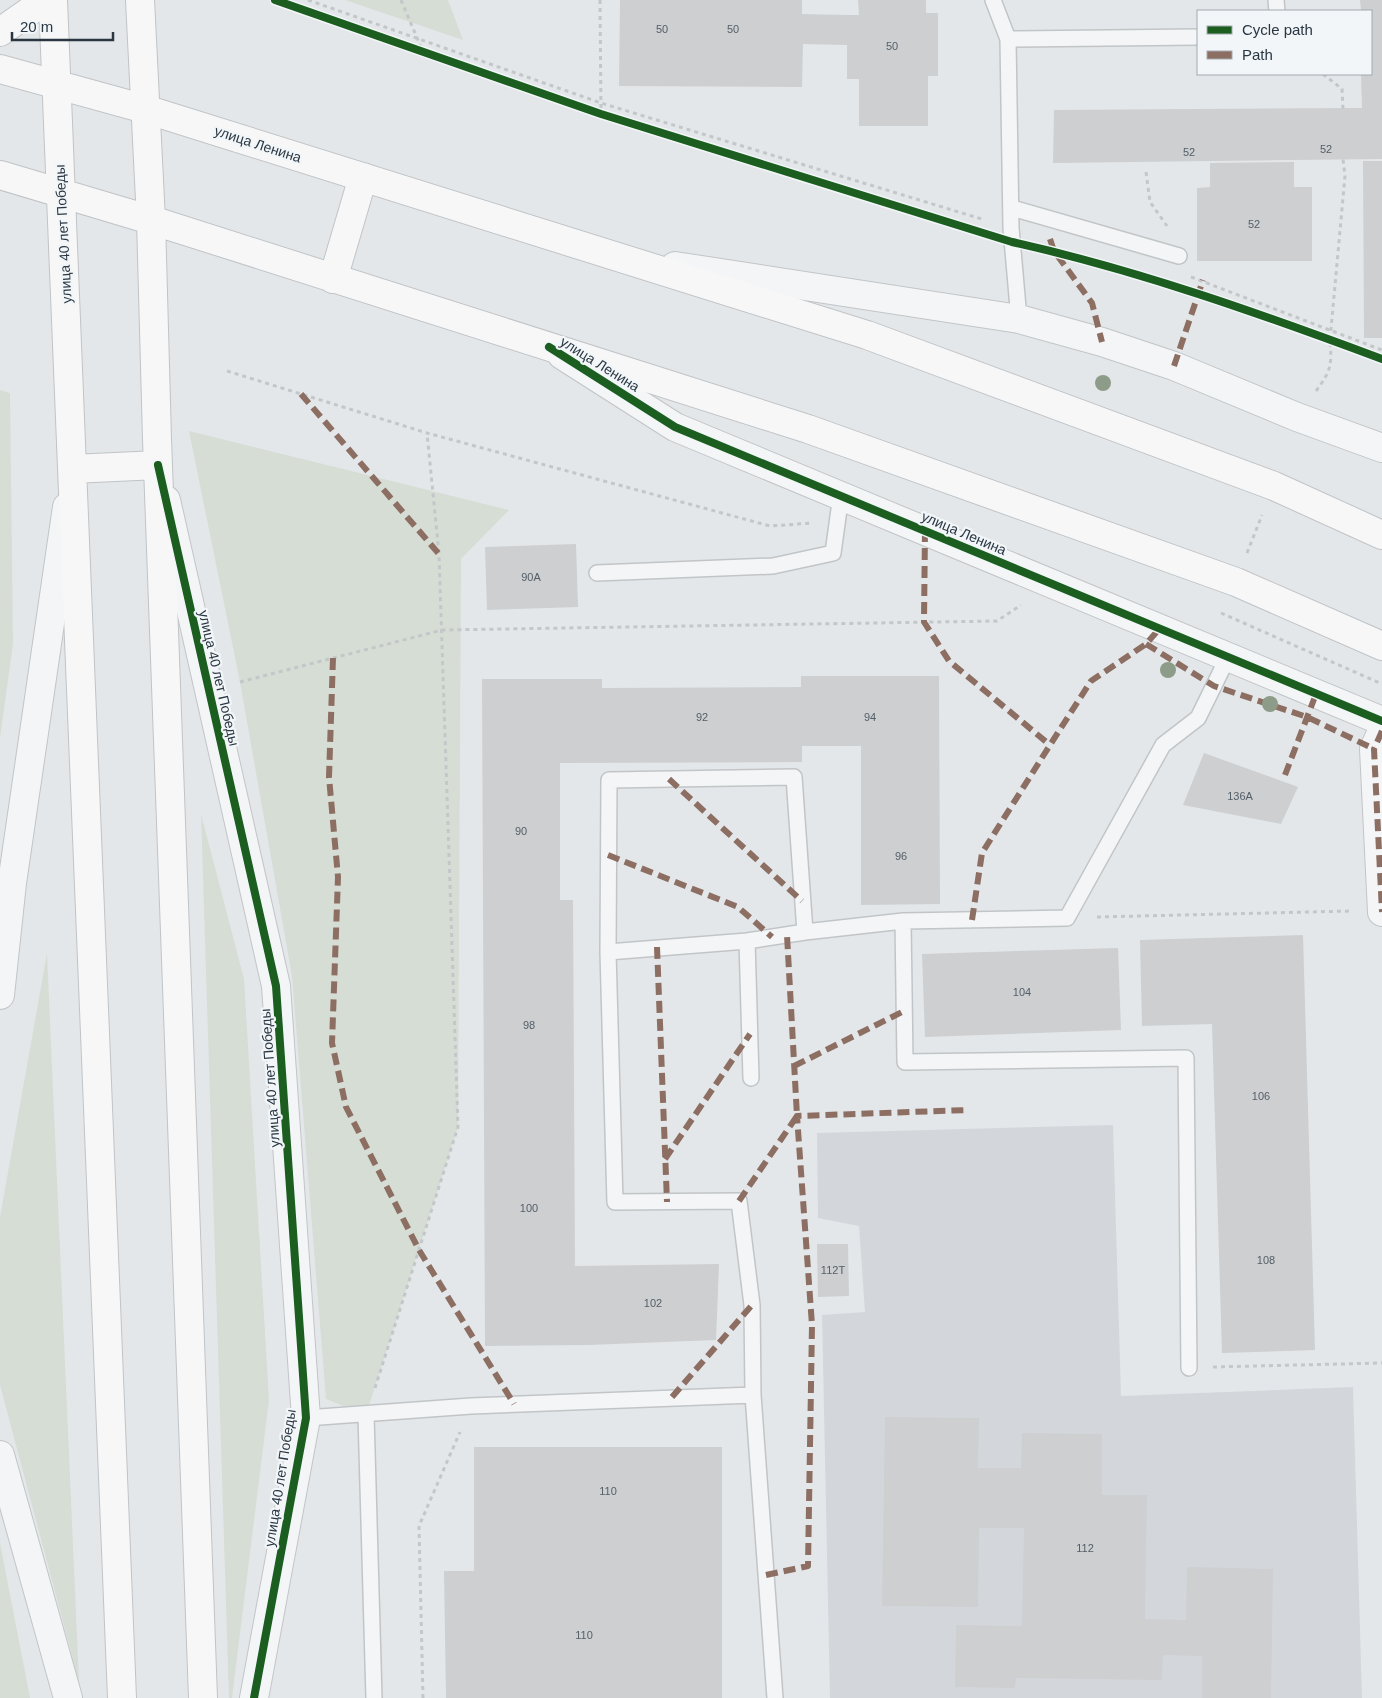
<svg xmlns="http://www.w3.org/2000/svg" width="1382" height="1698" viewBox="0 0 1382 1698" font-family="Helvetica,sans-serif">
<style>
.built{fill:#d3d7dc}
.green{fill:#d6ddd5}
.building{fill:#cdcfd1}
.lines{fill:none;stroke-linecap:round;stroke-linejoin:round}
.lane-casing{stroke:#c2c5c7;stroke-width:18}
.street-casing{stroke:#c2c5c7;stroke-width:30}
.primary-casing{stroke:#c0c4c7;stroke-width:30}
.path{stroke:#c3c7c9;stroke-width:3;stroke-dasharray:4 4;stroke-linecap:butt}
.lane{stroke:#f3f5f6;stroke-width:15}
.street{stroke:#f3f5f6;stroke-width:28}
.primary{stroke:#f7f7f7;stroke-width:28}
.quiet{stroke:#8d6e63;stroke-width:6;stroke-dasharray:12 6;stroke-linecap:butt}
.cycleway-casing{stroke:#f2f6f8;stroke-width:11}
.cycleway{stroke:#1b5e20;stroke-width:8}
.tree{fill:#8d9c88}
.labels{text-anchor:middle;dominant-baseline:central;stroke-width:4.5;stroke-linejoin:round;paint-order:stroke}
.number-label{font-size:11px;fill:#545e67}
.street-label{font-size:14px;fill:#2a3743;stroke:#f2f6f8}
</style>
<rect width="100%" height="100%" fill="#e4e7e9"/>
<path class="built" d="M1113,1125l8,271 232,-9 9,311h-532l-8,-383 43,-3 -6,-86 -41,-8 -1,-85z"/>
<path class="green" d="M345,0h103l15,40z
M0,390l10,3 3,251 -13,94z
M189,431l320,79 -48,49 -3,568 -92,288 -40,-16 -34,-423 -52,-294z
M201,814l43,165 25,421 -37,298h-3z
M47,953l32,729 -79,-297v-168z
M0,1543l30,155h-30z"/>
<path class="building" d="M620,0h182v14l45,1h12l-1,-15h68v13h12v63h-10v50h-69v-47h-12v-34l-44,-1 -1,43 -183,-1z
M1360,0h22v159l-329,4 1,-53 308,-2 -1,-34h10v-63h-10z
M1363,161h19v177h-18z
M1294,162v25h18v74h-115v-73l13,-1v-24z
M576,544l2,63 -91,3 -2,-63z
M801,676h138l1,228 -79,1v-159h-59v16l-242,1v137h13l2,366 144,-2 -3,76 -128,5 -103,1 -3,-667h120v9l199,-1z
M1204,753l94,34 -17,37 -98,-19z
M1303,935l12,415 -93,3 -10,-329 -70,2 -2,-86z
M1118,948l3,82 -196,7 -3,-83z
M817,1244h31l1,52 -31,1z
M885,1417l94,1 -1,50h43l1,-35 80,1v61h45l-2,124 41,1 1,-53 86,2 -2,129h-69v-42l-39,-1 -1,25 -146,-2 -1,10 -60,-1 1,-62 66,1 2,-98h-45l-1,79 -96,-1z
M474,1447h248v251h-276l-2,-127h30z"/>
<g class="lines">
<defs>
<path id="lane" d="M993,0l15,39 3,189 8,91
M1276,0l1,11
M1008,39l190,-2
M1012,208l167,48
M597,573l176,-7 60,-13 8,-58
M903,921l2,141 281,-4 3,310
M747,941l4,137
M608,952l139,-11 58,-9
M753,1395l22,303
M366,1415l8,283
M306,1418l165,-12 282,-11 -1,-90 -13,-104 -124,1 -7,-250 1,-172 185,-3 11,155 98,-11 164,-3 96,-173 35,-27 30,-61"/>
<path id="street" d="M675,266l344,53 83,23 72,24 123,51 85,31
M562,355l113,72 707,294
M166,500l110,486 30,432 -52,280
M1382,731l-8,18 8,163
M0,995l12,-112 55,-376
M0,1455l68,243"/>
<path id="primary" d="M53,0l69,1698
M140,0l11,220 6,219 46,1259
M0,32l46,-32
M0,69l145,40 722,226 407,151 108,49
M0,175l151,45 657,209 428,153 146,64
M333,279l30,-102
M72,469l86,-4"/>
</defs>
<use href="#lane" class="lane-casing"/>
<use href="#street" class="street-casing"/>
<use href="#primary" class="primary-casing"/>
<path class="path" d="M308,0l293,103 384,117
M401,0l22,52
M600,0l1,114
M1323,74l19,15 1,20
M1146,172l4,30 17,24
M1191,277l191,73
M227,371l200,62 343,93 43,-3
M1316,391c15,-20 16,-26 14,-51l15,-164 -2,-17
M1247,553l15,-38
M1221,613l161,71
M240,682l202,-52 555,-9 24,-16
M1097,917l254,-6
M1213,1367l169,-4
M375,1388l83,-261 -19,-573 -12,-121
M423,1698l-4,-172 41,-94"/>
<use href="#lane" class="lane"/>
<use href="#street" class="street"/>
<use href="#primary" class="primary"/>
<path class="quiet" d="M1050,239l4,12 38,52 10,39
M1174,366l29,-86
M301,394l138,160
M925,530l-1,92 25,39 101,84
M1146,644l68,42 93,31 67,32
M333,658l-4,119 9,100 -6,166 14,64 73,143 95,154
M1382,731l-8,18 8,163
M1285,775l31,-81
M669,779l133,122
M608,855l130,52 34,30
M972,920l10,-67 68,-108 41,-64 55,-37 14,-16
M657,947l10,255
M794,1066l110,-55
M665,1159l85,-125
M739,1201l58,-85 -10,-181
M672,1397l80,-92
M766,1575l42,-9 4,-241 -15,-209 172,-6"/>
<defs>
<path id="cycleway" d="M275,0l326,114 411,128c126,28 249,72 370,117
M549,347l126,80 707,294
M158,465l118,521 30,432 -52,280"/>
</defs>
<use href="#cycleway" class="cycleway-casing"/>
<use href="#cycleway" class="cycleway"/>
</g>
<g class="tree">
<circle cx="1103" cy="383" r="8"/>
<circle cx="1168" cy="670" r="8"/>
<circle cx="1270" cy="704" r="8"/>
</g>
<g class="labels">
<g class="number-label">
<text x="662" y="29">50</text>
<text x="733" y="29">50</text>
<text x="892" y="46">50</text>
<text x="1326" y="149">52</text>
<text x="1189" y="152">52</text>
<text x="1254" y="224">52</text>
<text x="531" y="577">90А</text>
<text x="702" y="717">92</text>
<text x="870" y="717">94</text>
<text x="1240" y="796">136А</text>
<text x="521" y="831">90</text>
<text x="901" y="856">96</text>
<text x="1022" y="992">104</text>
<text x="529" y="1025">98</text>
<text x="1261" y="1096">106</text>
<text x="529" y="1208">100</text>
<text x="1266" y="1260">108</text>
<text x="833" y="1270">112Т</text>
<text x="653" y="1303">102</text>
<text x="608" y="1491">110</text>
<text x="1085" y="1548">112</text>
<text x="584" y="1635">110</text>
</g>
<g class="street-label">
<text transform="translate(258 144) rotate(18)">улица Ленина</text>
<text transform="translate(63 234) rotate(-93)">улица 40 лет Победы</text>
<text transform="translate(600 364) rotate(32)">улица Ленина</text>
<text transform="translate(964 533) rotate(23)">улица Ленина</text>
<text transform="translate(219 678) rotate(77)">улица 40 лет Победы</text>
<text transform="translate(270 1078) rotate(-94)">улица 40 лет Победы</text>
<text transform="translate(280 1478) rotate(-81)">улица 40 лет Победы</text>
</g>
</g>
<rect x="1197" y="10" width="175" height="65" fill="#f2f6f8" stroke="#a2aab0"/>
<rect x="1207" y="26" width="25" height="8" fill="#1b5e20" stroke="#a2aab0"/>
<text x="1242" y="35" font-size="15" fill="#2a3743">Cycle path</text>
<rect x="1207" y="51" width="25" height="8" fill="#8d6e63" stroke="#a2aab0"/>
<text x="1242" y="60" font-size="15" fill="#2a3743">Path</text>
<path d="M12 32v8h101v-8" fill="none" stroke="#2a3743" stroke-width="2.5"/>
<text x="20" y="32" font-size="15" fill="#2a3743" stroke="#f2f6f8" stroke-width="4" paint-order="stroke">20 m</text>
</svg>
